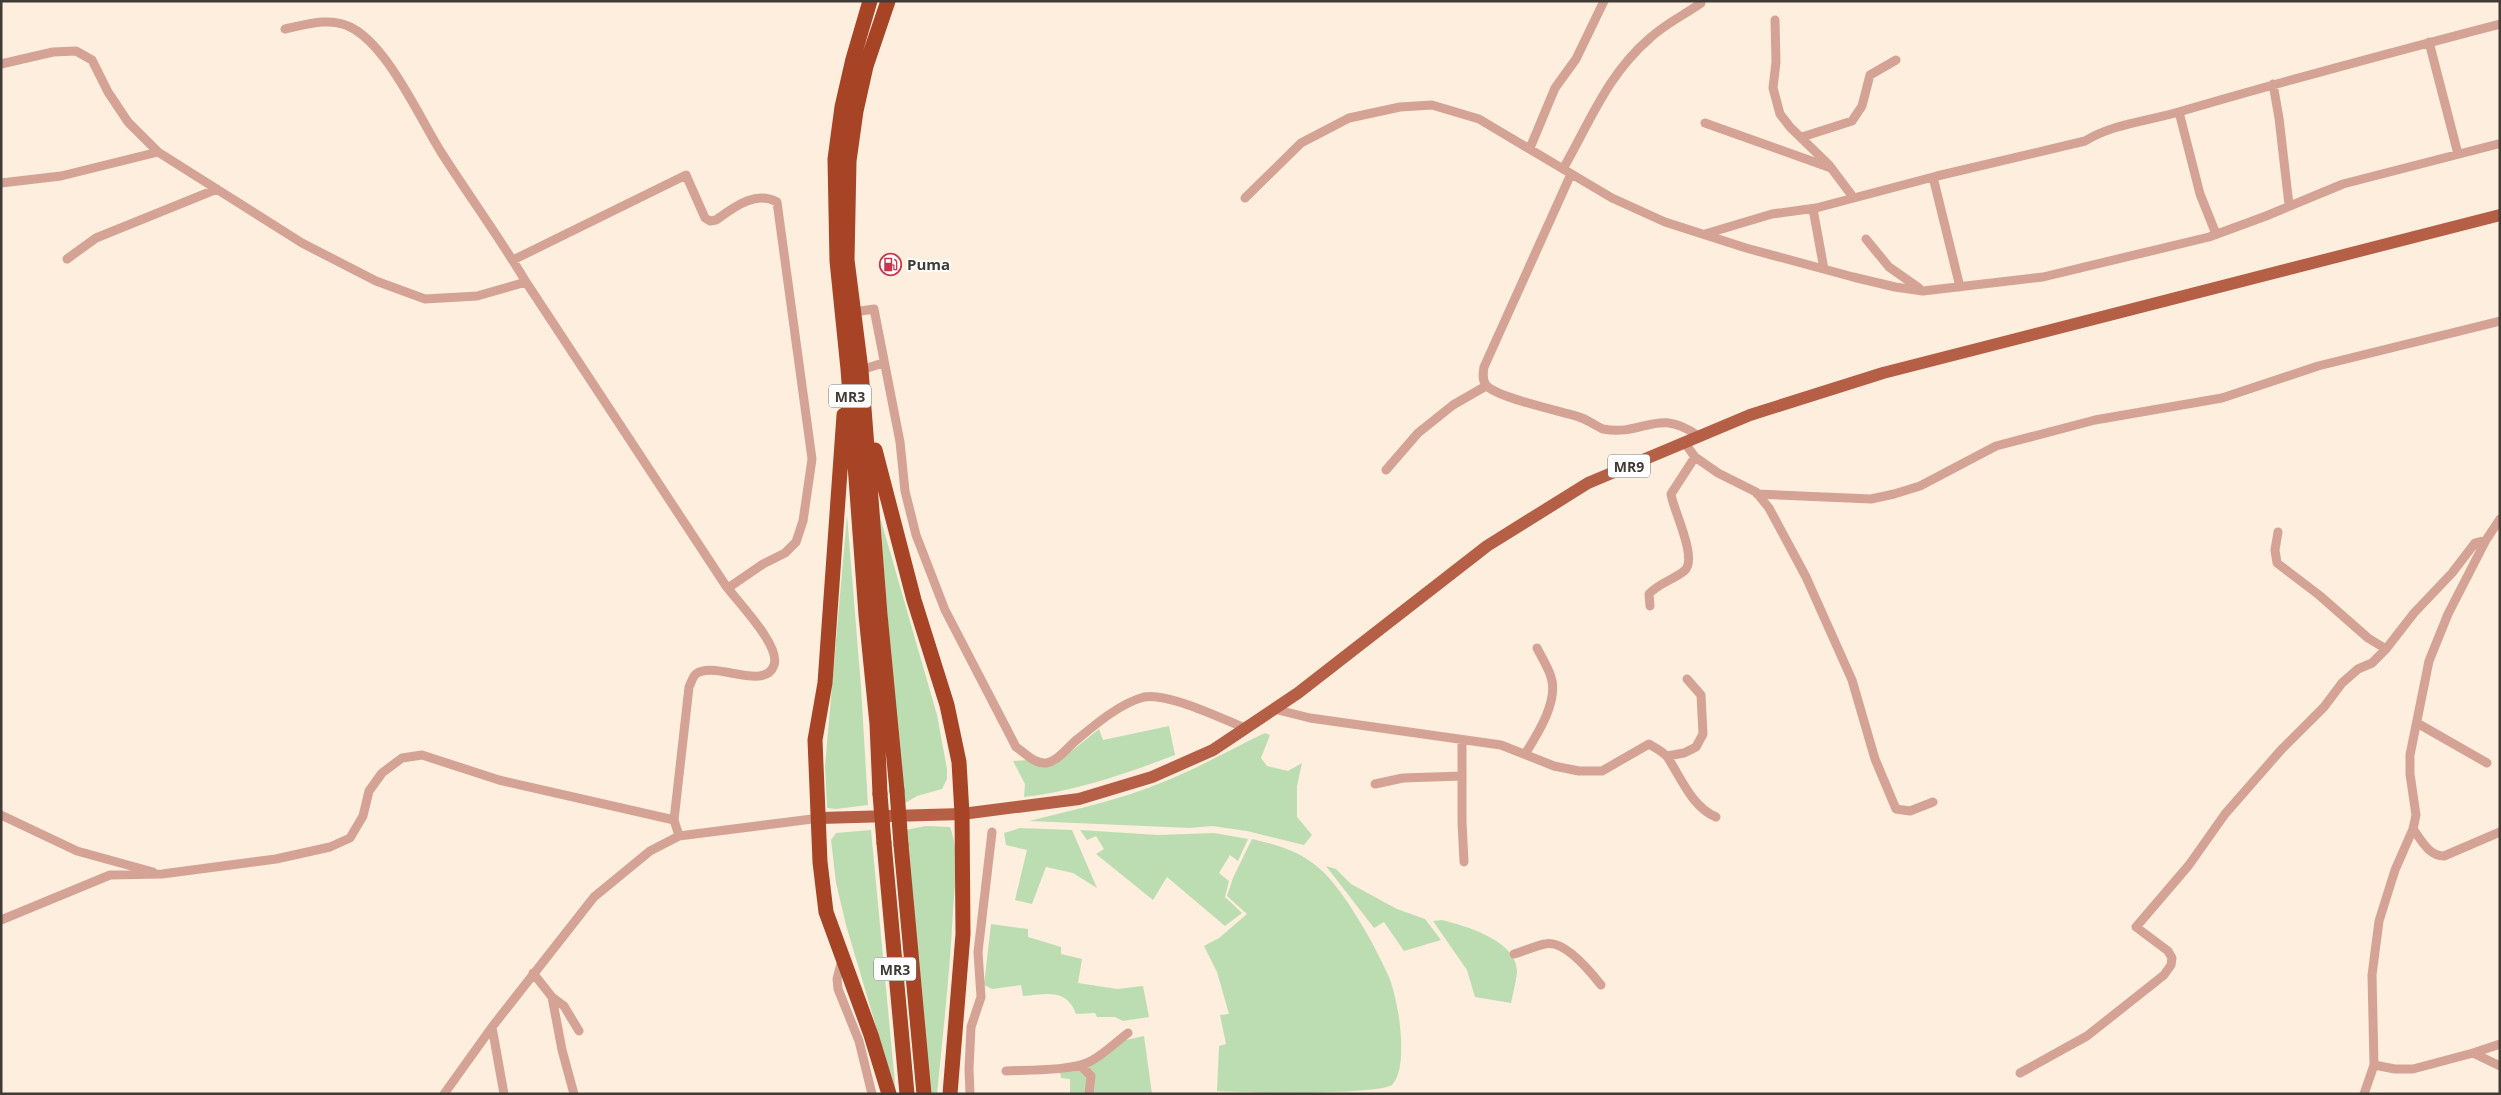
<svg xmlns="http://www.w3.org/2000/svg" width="2501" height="1095" viewBox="0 0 2501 1095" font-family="'Open Sans',sans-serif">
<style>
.green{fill:#bcddb1}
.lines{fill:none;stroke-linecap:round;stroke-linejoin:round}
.street{stroke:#d4a395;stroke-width:9}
.primary{stroke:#b55f46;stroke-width:12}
.highway{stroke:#a74426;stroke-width:15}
.highway-bridge{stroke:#a74426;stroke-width:15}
.labels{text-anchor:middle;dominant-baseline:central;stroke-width:4;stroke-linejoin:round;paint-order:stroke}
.shield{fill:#fefefe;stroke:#7a7671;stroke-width:1}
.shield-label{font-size:14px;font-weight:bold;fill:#413b35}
.poi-label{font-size:15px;font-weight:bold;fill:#413b35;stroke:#fefefe;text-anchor:start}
</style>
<rect width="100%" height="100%" fill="#fdeede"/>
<path class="green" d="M847,515l14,172 7,118 -32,4 -9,-1 -2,-42z
M880,517l57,198 10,54v10l-5,10 -25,7 -15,9z
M1169,726l6,29c-50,19 -98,36 -151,42l1,-13 -12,-23 50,-3 36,-29 4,11z
M1265,733l5,2 -9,23 6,8 21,5 14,-8 -5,23v31l15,18 -8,10 -57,-14 -35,-5 -22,2 -161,-7c43,-11 87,-20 129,-37 37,-14 71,-34 107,-51z
M926,826l24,1c10,26 5,56 3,83 -3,62 -10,123 -16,184h-8l-24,-264z
M1020,828l52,2 25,58 -24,-15 -27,-6 -14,37 -17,-4 12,-50 -21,-5 -2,-12z
M871,830l25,264 -50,-169 -10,-42 -5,-43 5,-7z
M1080,830l78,5 56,-2 34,6 -10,22 -8,-6 -11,18 10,8 -4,16 17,16 -17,13 -58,-49 -14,23 -57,-46 8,-5 -8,-13 -9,4z
M1252,839c26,6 48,12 68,30 24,21 55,76 68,106 10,21 22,92 4,110 -16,10 -150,8 -175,6l2,-45 7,-2 -6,-29 9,-1 -12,-42 -13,-26 15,-8 28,-24 -20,-18 6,-18z
M1326,866l10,3 15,15 46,25 28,10 16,21 -37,11 -20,-29 -10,6z
M1442,920c24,6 76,21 75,52 -1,10 -4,21 -6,31l-36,-6 -8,-27 -34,-49z
M991,924l37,5v8l33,10v7l21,5 -4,24 39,6 26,-3 6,31 -26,4 -8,-4h-18l-2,-4 -19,1c-9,-26 -31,-20 -53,-18l-2,-11 -29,4 -8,-4z
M1144,1036l8,58h-60l-8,-28 42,-26z
M1078,1068l10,9 -1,17h-17v-15l-9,-1 -1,-5z"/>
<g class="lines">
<path class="street" d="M1775,20l1,42 -3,26 7,26 10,13 39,38 24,32
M285,29c20,-4 43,-12 63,-3 38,16 71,91 93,126 28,44 58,85 85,130 67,101 133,203 200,304 12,16 55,60 48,79 -9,27 -60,-5 -78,9 -3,2 -5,9 -7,13l-15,133 5,16
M2429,42l29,112
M1,64l52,-12 23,-1 16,9 16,32 20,30 30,30
M2273,84l6,34 10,87
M2179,112l21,82 16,40
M1705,123l126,45
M1802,137l50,-16 10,-15 8,-31 26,-15
M1530,148l25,-60 21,-29 28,-58
M1563,169c27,-47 44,-94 87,-131 15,-14 34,-23 51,-35
M1571,174l-87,193c-1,6 -2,13 2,18 9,12 73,26 90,31 9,2 22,11 27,13 41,8 54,-23 95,7
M1933,177l27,110
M1,183l60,-7 97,-24 144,91 74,38 49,18 52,-3 49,-14
M1245,198l56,-55 48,-25 51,-11 32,-2 47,14 133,79 53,24 81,26 107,29 42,10 28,4 120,-14 166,-40 57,-21 77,-32 155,-40
M1813,209l11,60
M1705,234l67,-20 44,-6 121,-32 148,-35c29,-18 65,-20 97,-30 105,-31 211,-59 318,-87
M1866,239l23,28 30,21
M67,259l29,-21 121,-49
M513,260l173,-85 19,43 5,3 6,-1c17,-12 39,-30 61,-18l35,257 -9,62 -7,21 -11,11 -22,11 -35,24
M854,312l20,-3 26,133 5,49 11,44 29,75 71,137c9,6 18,17 30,16 13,-2 23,-18 33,-25 18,-15 42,-35 65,-41 23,-5 78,22 101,31
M861,370l22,-7
M1684,442l11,15 23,16 38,19 13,16 37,69 46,103 23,79 21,50 14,2 23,-9
M1386,470l32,-37 35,-28 33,-19
M1757,494l114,5 23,-5 26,-8 76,-40 99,-26 127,-22 96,-32 182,-45
M2278,532l-3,18 2,13 42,32 49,43 18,11
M1650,606l-1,-12c10,-11 24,-14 35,-23 15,-11 -11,-61 -13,-77l24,-37
M1274,709l36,9 191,27 53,21 25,5h23l47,-27c6,4 15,8 19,14 13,20 24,49 48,59
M2417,723l70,40
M1462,740v82l2,40
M1525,754c12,-19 34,-53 26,-77 -3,-10 -9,-19 -14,-29
M1667,756l17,-3 12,-6 7,-13 -2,-39 -14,-16
M1375,784l28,-6 59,-2
M1,815l76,36 76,21
M2413,829c9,12 16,27 31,27l56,-24
M1,920l109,-45 52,-1 114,-15 54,-12 20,-9 13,-22 6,-25 13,-18 20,-15 20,-3 77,25 175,40
M1514,954c10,-3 21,-8 31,-10 19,-5 45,27 56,41
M842,960l-5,19 1,10 21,52 13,53
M533,973l19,24 10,53 12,44
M552,997l12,9 15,25
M492,1027l12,67
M2473,1053l27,-9
M1080,1065l11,11 -2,18
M2374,1065l21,4h18l60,-16 27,13
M1006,1071c21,-1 68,0 85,-10 13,-7 25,-19 37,-28
M2020,1073l67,-37 77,-61 7,-10 1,-7 -4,-7 -32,-24 53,-62 36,-51 56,-64 43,-43 18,-24 16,-14 14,-6 14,-14 28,-36 38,-40 23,-30 11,-3
M444,1094l48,-67 102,-130 56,-46 29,-15 141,-18
M970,1094l-1,-25 2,-42 10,-30 -3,-45 14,-120
M2364,1094l10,-29 -2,-90 7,-54 16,-51 18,-41 3,-14 -6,-41v-19l19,-94 19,-47 38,-74 14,-21"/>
<path class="primary" d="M820,818l142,-4 117,-15 73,-22 61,-27 85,-57 189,-147 101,-63 162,-68 133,-42 617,-158"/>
<path class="highway" d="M870,1l-17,58 -11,48 -7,52 2,102 11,108 18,246 11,109 3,70
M888,1l-22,65 -10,45 -7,50 -2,99 14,110 19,244 17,177
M844,415l-19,268 -10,57 5,122 6,50 45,123 18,59
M875,450l39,150 33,105 12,57 3,52 1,120 -13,160
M884,843l23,251
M901,845l23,249"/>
<path class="highway-bridge" d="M897,791l4,54
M880,794l4,49"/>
</g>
<defs>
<symbol id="fuel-ring" viewBox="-11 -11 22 22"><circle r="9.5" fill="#fefefe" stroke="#c6364d" stroke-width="1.5"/><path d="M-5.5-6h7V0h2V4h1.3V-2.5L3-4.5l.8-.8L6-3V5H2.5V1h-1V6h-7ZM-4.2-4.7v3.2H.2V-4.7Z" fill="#c6364d"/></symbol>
</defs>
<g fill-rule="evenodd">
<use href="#fuel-ring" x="878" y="252" width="25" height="25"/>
</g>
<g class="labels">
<g class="shield">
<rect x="829" y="384.5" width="42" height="23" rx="4"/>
<rect x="1608" y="454.5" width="42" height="23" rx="4"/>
<rect x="874" y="957.5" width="42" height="23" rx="4"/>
</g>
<g class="shield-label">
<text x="850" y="396">MR3</text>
<text x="1629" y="466">MR9</text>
<text x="895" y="969">MR3</text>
</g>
<g class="poi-label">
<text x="907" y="264">Puma</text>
</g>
</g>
<rect width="2501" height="1095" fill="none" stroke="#413b35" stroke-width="5"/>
</svg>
